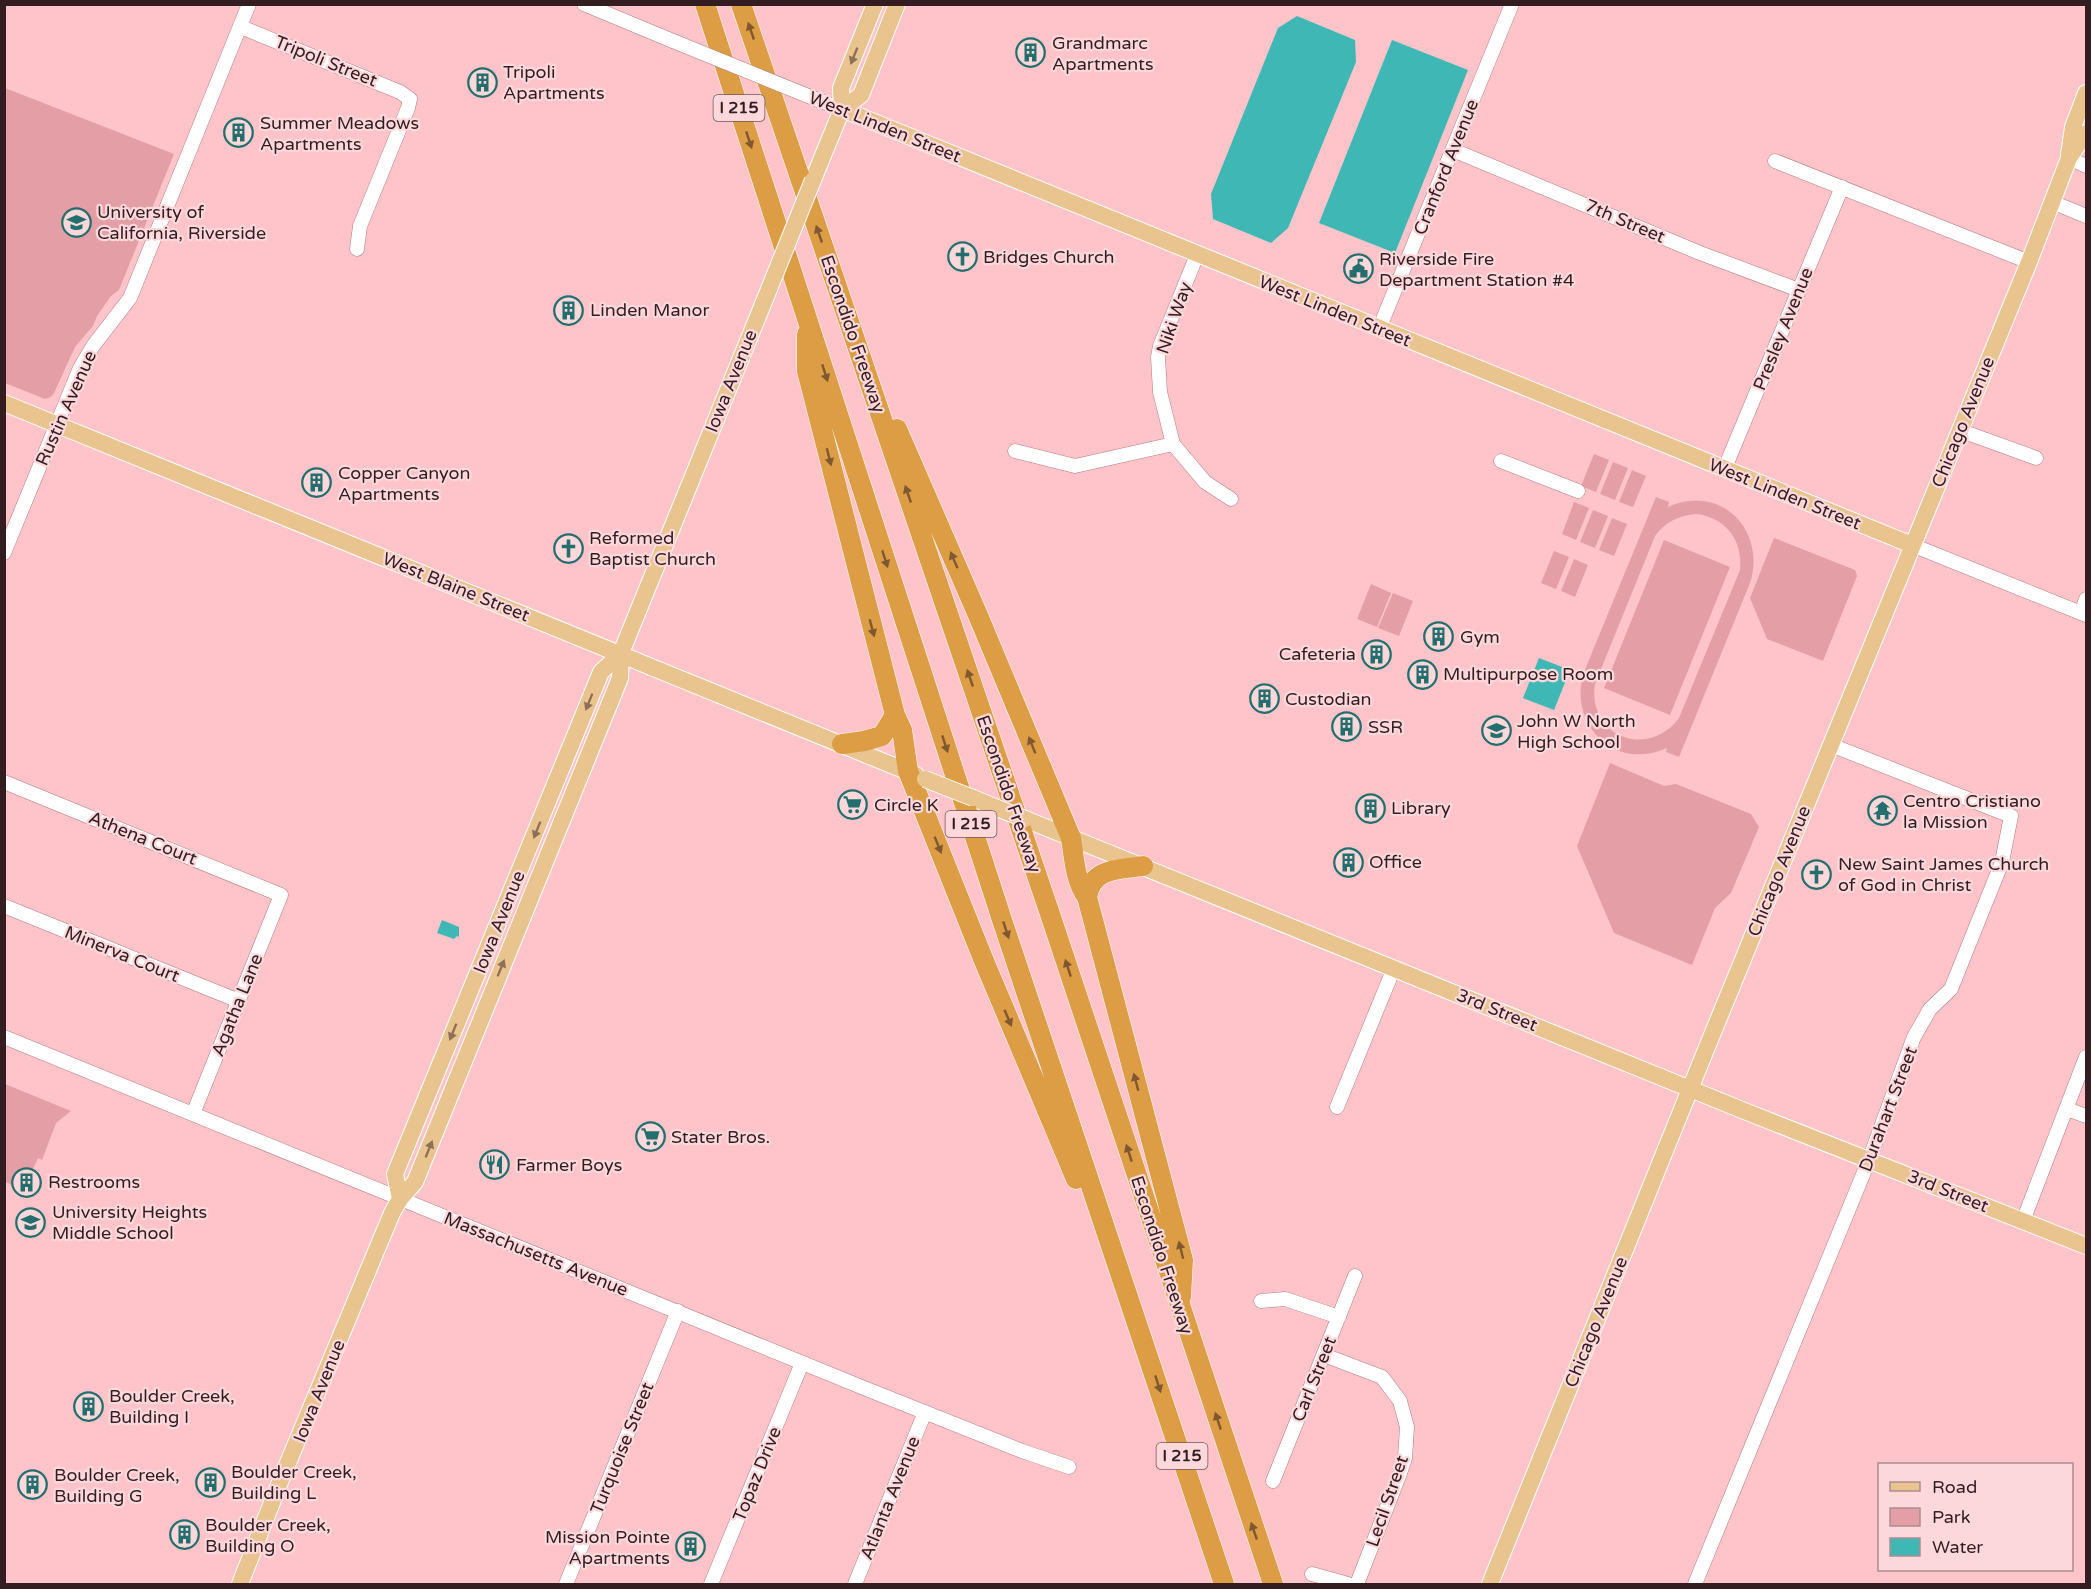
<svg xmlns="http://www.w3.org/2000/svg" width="2091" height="1589" viewBox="0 0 2091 1589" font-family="'Varela Round',sans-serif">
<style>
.green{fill:#e49ea5;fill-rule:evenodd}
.water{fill:#3fb8b5}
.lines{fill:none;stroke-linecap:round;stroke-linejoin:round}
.minor-casing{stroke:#b27c81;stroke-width:15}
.major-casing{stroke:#fff;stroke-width:18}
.highway-casing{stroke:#fff;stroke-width:21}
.minor{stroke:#fff;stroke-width:14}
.major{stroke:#eac48f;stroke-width:16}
.highway{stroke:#dc9d44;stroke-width:20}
.minor-bridge-casing{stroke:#b27c81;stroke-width:15;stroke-linecap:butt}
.major-bridge-casing{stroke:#fff;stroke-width:18;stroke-linecap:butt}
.minor-bridge{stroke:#fff;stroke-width:14}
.major-bridge{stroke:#eac48f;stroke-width:16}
.oneway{fill:#7f5730}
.oneway2{fill:#8e7058}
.labels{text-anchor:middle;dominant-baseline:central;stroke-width:4.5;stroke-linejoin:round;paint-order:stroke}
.shield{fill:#fcd8db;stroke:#6f5558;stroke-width:1.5}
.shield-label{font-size:16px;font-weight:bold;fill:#331d20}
.poi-label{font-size:18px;fill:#331d20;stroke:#fcd8db;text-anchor:start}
.street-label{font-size:18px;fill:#331d20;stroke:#fcd8db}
</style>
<rect width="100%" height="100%" fill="#ffc4c9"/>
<path class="green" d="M5,88l169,66 -55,136 -8,6 -14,20 -4,10 -18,21 -21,46 -3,4 -6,2 -40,-16z
M1594,454l15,6 -13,32 -15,-6z
M1613,462l15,6 -13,32 -15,-6z
M1632,470l14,6 -13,31 -14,-5z
M1656,497l13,5 -1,5c52,-24 99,23 82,76l-71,174 -13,-5 1,-4c-52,24 -100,-24 -83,-76zM1698,514c29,5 45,27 42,56l-61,148c-31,42 -92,18 -84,-34l60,-148c11,-15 25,-21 43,-22z
M1574,502l15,6 -13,32 -14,-6z
M1593,510l15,6 -13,32 -15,-6z
M1612,518l15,6 -13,32 -15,-6z
M1774,538l81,32 2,6 -34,85 -56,-22 -17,-41z
M1664,540l66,27 -60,148 -66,-27z
M1554,551l15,6 -13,32 -15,-6z
M1574,559l14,6 -13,32 -14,-6z
M1371,584l20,9 -14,34 -20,-8z
M1393,593l20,8 -14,35 -21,-8z
M1610,763l54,23 12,-2 75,30 8,13 -28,66 -16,15 -23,57 -78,-32 -37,-87z
M5,1084l66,27 -15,12 -14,37 -4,-2 -10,22 -8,-3 -5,9 -10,-4z"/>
<path class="water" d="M1297,16l58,24 1,22 -68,166 -17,15 -58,-24 -2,-25 67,-166z
M1392,40l76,30 -73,183 -76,-30z
M1539,658l31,12 -16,40 -31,-12z
M442,920l17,7v10l-2,-1 -3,3 -17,-6z"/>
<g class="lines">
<defs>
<path id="minor" d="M584,4l89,37
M241,27l159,65 10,7 -2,9 -48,118 -3,23
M818,100l24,9
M1453,150l247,103 99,37
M2069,158l17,8
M1775,161l254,101
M2052,202l34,14
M1197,255l-37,91 -2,11 2,35 13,52 32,38 26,17
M1379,329l133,-325
M1959,430l77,28
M1015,451l60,15 98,-22
M1501,461l77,30
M1724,470l118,-283
M1912,545l174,70
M4,553l76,-185 13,-22 37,-48 119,-294
M2081,613l5,-14
M4,782l277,113 -88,219
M4,906l235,95
M4,1037l860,351 158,63 47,16
M1337,1107l57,-139
M2067,1109l19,7
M2023,1221l63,-164
M1261,1301l24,-2 54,18
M1324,1355l58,22 18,24 7,26 -2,31 -6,18 -42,108
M1273,1481l82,-205
M1312,1574l36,10
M566,1584l112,-273
M711,1584l91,-221
M855,1584l70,-172
M1695,1584l174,-424 45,-123 16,-28 21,-20 51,-127 9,-46 -180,-71"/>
<path id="major" d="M842,109l1070,436
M842,109l19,-14 36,-91
M2069,155l4,-28 13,-34
M813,180l29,-71 -1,-21 34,-84
M4,403l912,372
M973,798l24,10
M1025,819l722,293 339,134
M400,1199l-5,-25 206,-502 20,-19
M240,1584l40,-102 112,-269 8,-14 15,-17 205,-504 1,-25 142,-349
M1490,1584l215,-532 324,-790 40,-104 17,-25"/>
<path id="highway" d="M705,4l299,922 220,658
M741,4l308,907 224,673
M807,334v37l88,344 7,15 6,41 76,190 92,218
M897,429l80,184 94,225c3,19 4,43 16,59l96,363 -2,37
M842,744l22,-3 18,-5 13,-21
M1087,897c5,-30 32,-27 56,-31"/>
</defs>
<use href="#minor" class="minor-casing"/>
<use href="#major" class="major-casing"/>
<use href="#highway" class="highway-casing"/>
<use href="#minor" class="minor"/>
<use href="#major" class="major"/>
<use href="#highway" class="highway"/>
<defs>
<path id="minor-bridge" d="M673,41l145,59"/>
<path id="major-bridge" d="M763,304l50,-124
M925,779l48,19
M997,808l28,11"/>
</defs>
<use href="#minor-bridge" class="minor-bridge-casing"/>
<use href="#major-bridge" class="major-bridge-casing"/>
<use href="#minor-bridge" class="minor-bridge"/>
<use href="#major-bridge" class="major-bridge"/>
</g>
<defs><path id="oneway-solid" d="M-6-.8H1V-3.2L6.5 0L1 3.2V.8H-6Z" transform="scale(1.5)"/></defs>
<g class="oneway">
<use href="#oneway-solid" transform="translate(751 31) rotate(-109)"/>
<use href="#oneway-solid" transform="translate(749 140) rotate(72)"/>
<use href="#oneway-solid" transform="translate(819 234) rotate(-109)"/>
<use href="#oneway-solid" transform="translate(825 373) rotate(72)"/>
<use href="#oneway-solid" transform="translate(829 457) rotate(76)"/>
<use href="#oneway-solid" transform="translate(908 494) rotate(-109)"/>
<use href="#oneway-solid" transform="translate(885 559) rotate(72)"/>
<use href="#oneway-solid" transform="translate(954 560) rotate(-113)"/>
<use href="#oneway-solid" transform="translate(872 628) rotate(75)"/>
<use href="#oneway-solid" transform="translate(970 678) rotate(-109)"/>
<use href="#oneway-solid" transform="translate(945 744) rotate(72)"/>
<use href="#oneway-solid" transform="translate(1032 745) rotate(-112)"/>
<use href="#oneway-solid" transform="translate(938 845) rotate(68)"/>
<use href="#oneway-solid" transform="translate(1006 930) rotate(72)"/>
<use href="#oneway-solid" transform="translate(1068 968) rotate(-108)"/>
<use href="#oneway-solid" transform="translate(1008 1018) rotate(67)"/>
<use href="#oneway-solid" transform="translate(1136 1082) rotate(-105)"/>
<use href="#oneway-solid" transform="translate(1129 1153) rotate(-108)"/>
<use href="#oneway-solid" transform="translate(1181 1250) rotate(-104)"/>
<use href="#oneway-solid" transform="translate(1158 1384) rotate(72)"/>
<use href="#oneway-solid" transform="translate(1218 1421) rotate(-108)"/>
<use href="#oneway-solid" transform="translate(1254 1531) rotate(-109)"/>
</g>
<g class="oneway2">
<use href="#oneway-solid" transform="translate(854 56) rotate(112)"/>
<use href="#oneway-solid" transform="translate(589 702) rotate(112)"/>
<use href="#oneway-solid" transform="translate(537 830) rotate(112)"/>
<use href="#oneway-solid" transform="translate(501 968) rotate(-68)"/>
<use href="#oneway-solid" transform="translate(453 1032) rotate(112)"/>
<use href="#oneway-solid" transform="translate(429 1149) rotate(-68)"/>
</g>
<defs>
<symbol id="building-ring" viewBox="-11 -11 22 22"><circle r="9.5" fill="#fcd8db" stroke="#246f6d" stroke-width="1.5"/><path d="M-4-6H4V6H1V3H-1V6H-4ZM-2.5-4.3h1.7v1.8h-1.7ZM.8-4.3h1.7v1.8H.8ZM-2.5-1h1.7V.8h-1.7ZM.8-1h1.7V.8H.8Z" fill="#246f6d"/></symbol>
<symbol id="university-ring" viewBox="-11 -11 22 22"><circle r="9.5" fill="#fcd8db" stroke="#246f6d" stroke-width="1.5"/><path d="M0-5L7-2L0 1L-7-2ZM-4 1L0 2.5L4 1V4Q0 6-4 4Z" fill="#246f6d"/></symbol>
<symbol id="church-ring" viewBox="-11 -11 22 22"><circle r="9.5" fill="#fcd8db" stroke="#246f6d" stroke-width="1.5"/><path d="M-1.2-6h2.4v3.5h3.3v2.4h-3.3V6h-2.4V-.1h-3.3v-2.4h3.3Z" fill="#246f6d"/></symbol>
<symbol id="civic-ring" viewBox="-11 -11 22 22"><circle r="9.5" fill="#fcd8db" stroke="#246f6d" stroke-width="1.5"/><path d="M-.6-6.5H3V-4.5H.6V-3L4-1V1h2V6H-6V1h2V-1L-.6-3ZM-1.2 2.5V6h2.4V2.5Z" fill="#246f6d"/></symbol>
<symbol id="school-ring" viewBox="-11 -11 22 22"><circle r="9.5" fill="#fcd8db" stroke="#246f6d" stroke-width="1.5"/><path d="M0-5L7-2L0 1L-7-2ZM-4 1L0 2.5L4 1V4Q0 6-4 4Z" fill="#246f6d"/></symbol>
<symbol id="supermarket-ring" viewBox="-11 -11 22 22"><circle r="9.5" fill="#fcd8db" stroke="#246f6d" stroke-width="1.5"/><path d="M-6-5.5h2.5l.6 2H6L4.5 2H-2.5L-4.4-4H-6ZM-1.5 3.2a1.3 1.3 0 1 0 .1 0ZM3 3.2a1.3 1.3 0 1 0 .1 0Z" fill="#246f6d"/></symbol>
<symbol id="temple-ring" viewBox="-11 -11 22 22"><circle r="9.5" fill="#fcd8db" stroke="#246f6d" stroke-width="1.5"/><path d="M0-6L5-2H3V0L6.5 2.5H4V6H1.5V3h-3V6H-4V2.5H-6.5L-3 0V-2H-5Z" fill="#246f6d"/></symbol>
<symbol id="restaurant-ring" viewBox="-11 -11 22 22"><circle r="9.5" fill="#fcd8db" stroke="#246f6d" stroke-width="1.5"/><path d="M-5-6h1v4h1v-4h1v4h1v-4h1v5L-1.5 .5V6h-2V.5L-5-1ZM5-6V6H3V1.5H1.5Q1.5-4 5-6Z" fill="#246f6d"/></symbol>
</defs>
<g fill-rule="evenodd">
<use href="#building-ring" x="1014" y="36" width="33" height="33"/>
<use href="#building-ring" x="466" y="66" width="33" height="33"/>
<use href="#building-ring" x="222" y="116" width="33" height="33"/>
<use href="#university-ring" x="60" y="206" width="33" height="33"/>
<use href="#church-ring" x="946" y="240" width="33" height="33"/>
<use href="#civic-ring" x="1342" y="252" width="33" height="33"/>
<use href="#building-ring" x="552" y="294" width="33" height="33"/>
<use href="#building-ring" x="300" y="466" width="33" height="33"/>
<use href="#church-ring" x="552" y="532" width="33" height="33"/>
<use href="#building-ring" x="1422" y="620" width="33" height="33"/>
<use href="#building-ring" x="1360" y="638" width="33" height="33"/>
<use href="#building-ring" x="1406" y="658" width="33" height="33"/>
<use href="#building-ring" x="1248" y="682" width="33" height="33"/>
<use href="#building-ring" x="1330" y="710" width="33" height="33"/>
<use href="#school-ring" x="1480" y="714" width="33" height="33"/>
<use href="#supermarket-ring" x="836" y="788" width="33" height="33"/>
<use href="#building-ring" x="1354" y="792" width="33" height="33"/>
<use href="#temple-ring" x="1866" y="794" width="33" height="33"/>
<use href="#building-ring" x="1332" y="846" width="33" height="33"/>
<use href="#church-ring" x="1800" y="858" width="33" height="33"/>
<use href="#supermarket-ring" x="634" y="1120" width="33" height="33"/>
<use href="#restaurant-ring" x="478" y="1148" width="33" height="33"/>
<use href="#building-ring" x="10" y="1166" width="33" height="33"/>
<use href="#school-ring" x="14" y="1206" width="33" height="33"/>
<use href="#building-ring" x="72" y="1390" width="33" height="33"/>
<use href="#building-ring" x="194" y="1466" width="33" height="33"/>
<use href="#building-ring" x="16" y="1468" width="33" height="33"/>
<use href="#building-ring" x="168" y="1518" width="33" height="33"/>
<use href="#building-ring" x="674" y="1530" width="33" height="33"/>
</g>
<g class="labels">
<g class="shield">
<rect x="713.5" y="95" width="51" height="26" rx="4.5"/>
<rect x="945.5" y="811" width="51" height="26" rx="4.5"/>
<rect x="1156.5" y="1443" width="51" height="26" rx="4.5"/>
</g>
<g class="shield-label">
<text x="739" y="108">I 215</text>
<text x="971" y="824">I 215</text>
<text x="1182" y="1456">I 215</text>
</g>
<g class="poi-label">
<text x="1052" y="43">Grandmarc<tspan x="1052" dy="21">Apartments</tspan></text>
<text x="503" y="72">Tripoli<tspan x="503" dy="21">Apartments</tspan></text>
<text x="260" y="123">Summer Meadows<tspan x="260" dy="21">Apartments</tspan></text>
<text x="97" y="212">University of<tspan x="97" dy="21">California, Riverside</tspan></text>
<text x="983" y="257">Bridges Church</text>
<text x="1379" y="259">Riverside Fire<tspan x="1379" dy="21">Department Station #4</tspan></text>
<text x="590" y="310">Linden Manor</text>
<text x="338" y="473">Copper Canyon<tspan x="338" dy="21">Apartments</tspan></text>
<text x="589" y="538">Reformed<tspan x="589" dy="21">Baptist Church</tspan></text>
<text x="1460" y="637">Gym</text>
<text x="1356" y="654" text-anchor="end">Cafeteria</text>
<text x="1443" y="674">Multipurpose Room</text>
<text x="1285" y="699">Custodian</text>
<text x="1517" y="721">John W North<tspan x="1517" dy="21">High School</tspan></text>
<text x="1368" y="727">SSR</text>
<text x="1903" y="801">Centro Cristiano<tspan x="1903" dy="21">la Mission</tspan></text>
<text x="874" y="805">Circle K</text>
<text x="1391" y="808">Library</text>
<text x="1369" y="862">Office</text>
<text x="1838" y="864">New Saint James Church<tspan x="1838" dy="21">of God in Christ</tspan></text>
<text x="671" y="1137">Stater Bros.</text>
<text x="516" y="1165">Farmer Boys</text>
<text x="48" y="1182">Restrooms</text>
<text x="52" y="1212">University Heights<tspan x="52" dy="21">Middle School</tspan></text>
<text x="109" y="1396">Boulder Creek,<tspan x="109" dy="21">Building I</tspan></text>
<text x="231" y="1472">Boulder Creek,<tspan x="231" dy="21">Building L</tspan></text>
<text x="54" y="1475">Boulder Creek,<tspan x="54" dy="21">Building G</tspan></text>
<text x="205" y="1525">Boulder Creek,<tspan x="205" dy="21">Building O</tspan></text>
<text x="670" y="1537" text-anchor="end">Mission Pointe<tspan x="670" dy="21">Apartments</tspan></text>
</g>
<g class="street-label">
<text transform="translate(326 61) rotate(22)">Tripoli Street</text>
<text transform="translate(885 127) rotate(22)">West Linden Street</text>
<text transform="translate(1446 167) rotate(-68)">Cranford Avenue</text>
<text transform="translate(1625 221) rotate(23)">7th Street</text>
<text transform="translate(1335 311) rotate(22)">West Linden Street</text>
<text transform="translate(1174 318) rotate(-71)">Niki Way</text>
<text transform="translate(1783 329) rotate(-68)">Presley Avenue</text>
<text transform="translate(853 334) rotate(71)">Escondido Freeway</text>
<text transform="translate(731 381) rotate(-68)">Iowa Avenue</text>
<text transform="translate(66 408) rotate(-66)">Rustin Avenue</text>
<text transform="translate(1963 422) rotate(-68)">Chicago Avenue</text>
<text transform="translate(1785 494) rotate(22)">West Linden Street</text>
<text transform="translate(456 587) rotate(22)">West Blaine Street</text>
<text transform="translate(1009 794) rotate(71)">Escondido Freeway</text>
<text transform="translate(143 838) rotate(22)">Athena Court</text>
<text transform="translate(1779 871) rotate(-68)">Chicago Avenue</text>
<text transform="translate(499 922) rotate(-68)">Iowa Avenue</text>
<text transform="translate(122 954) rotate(22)">Minerva Court</text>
<text transform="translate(237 1005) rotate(-68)">Agatha Lane</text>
<text transform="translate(1497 1010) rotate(22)">3rd Street</text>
<text transform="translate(1888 1109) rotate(-69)">Durahart Street</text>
<text transform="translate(1948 1191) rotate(22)">3rd Street</text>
<text transform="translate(536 1254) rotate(22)">Massachusetts Avenue</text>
<text transform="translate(1162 1255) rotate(72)">Escondido Freeway</text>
<text transform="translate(1596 1322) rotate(-68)">Chicago Avenue</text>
<text transform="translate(1314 1379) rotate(-68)">Carl Street</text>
<text transform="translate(319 1391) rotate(-68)">Iowa Avenue</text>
<text transform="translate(622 1448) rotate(-68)">Turquoise Street</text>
<text transform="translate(757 1474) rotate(-68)">Topaz Drive</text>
<text transform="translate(890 1498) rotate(-68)">Atlanta Avenue</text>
<text transform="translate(1387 1501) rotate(-71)">Lecil Street</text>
</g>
</g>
<rect width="2091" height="1589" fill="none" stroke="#331d20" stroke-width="12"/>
<rect x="1878" y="1463" width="195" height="108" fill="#fcd8db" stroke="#ac8d90" stroke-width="1.5"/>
<rect x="1890" y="1482" width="30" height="9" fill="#eac48f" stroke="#ac8d90" stroke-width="1.5"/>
<text x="1932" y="1493" font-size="18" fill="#331d20">Road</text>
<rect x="1890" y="1508" width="30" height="18" fill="#e49ea5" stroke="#ac8d90" stroke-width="1.5"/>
<text x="1932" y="1523" font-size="18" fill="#331d20">Park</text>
<rect x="1890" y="1538" width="30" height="18" fill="#3fb8b5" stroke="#ac8d90" stroke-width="1.5"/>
<text x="1932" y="1553" font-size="18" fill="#331d20">Water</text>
</svg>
